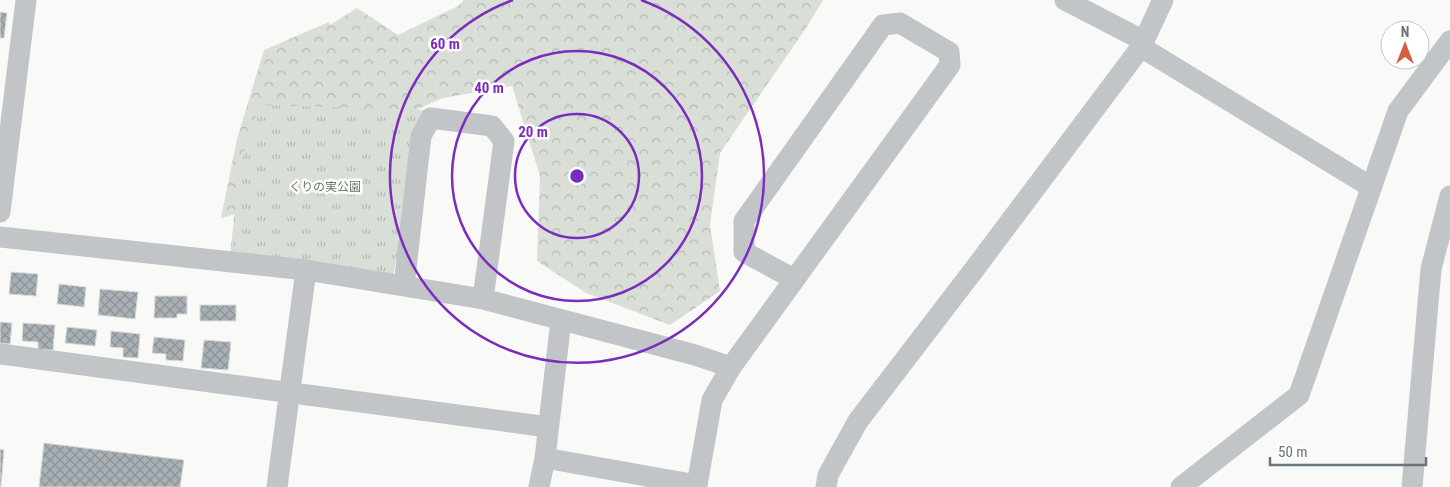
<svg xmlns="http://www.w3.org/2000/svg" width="1450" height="487" viewBox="0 0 1450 487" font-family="'Roboto Condensed','Noto Sans JP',sans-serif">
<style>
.forest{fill:url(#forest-crowns)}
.park{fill:url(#park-tufts)}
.building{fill:url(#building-cross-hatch);stroke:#dbdbd9}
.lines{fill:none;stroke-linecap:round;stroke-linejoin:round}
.minor{stroke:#c1c5c8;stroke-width:21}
.ring{fill:none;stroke:#7b2cbf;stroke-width:2.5}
.labels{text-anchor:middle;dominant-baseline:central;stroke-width:5;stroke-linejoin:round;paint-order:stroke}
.park-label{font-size:12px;fill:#687865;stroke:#fff}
.centre{fill:#7b2cbf;stroke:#fff;stroke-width:2.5}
.ring-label{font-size:15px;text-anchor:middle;font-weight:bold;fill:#7b2cbf;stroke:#fff;stroke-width:5;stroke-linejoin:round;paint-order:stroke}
</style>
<defs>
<pattern id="forest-crowns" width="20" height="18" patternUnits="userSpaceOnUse" patternTransform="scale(1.25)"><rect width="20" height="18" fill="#d9ded7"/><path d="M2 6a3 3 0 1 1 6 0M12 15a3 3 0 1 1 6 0" fill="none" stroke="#b4b9b4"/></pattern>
<pattern id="park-tufts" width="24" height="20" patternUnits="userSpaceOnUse" patternTransform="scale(1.25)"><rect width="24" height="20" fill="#d9ded7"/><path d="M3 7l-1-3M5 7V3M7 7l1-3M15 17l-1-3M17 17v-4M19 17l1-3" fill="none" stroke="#b4b9b4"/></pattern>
<pattern id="building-cross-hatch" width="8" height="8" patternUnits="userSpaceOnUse" patternTransform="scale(1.25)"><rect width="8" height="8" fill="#a9b0b5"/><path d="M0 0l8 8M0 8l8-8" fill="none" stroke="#8d9498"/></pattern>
</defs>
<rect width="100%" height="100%" fill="#f9f9f7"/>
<path class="forest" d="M464,0h359l-15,25 -88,128 -10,72 10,66 -50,34 -84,-32 -49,-32 3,-85 -28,-90 -69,12 -81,35 -55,62 -86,23 16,-79 27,-89 65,-28 1,3 27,-17 41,27 60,-29z"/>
<path class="park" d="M259,105l168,5 -34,166 -163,-19 9,-88z"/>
<path class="building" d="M0,12l7,1 -3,25h-4z
M11,272l27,2 -2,22 -27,-2z
M59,284l27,3 -2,20 -27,-3z
M100,289l38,3 -3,27 -37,-4z
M155,296h32v18h-10v4h-23z
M200,305h36v16h-36z
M0,322l12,1 -2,21 -10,-1z
M23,323l32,2 -2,25 -15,-1v-7l-16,-1z
M67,327l30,3 -2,16 -30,-3z
M111,331l29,3 -2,24 -15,-1v-9l-13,-1z
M154,337l31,3 -2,21 -17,-1v-6l-14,-1z
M204,340l27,2 -3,28 -27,-2z
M44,443l140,17 -4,27h-141z
M0,449l4,1 -3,37h-1z"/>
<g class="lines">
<path class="minor" d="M1065,0l79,41
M1141,47l230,140
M0,212l26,-212
M0,237l306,33 177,29 212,56 36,12
M404,286l17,-150 10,-18 61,8 12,15 -21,158
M0,354l548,73
M545,458l16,-138
M277,487l29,-217
M539,487l6,-29 152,27 15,-85 19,-33 219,-302 -1,-13 -49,-29 -17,2 -139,196v31l50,27
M826,487l2,-12 30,-54 115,-150 168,-224 22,-47
M1181,487l118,-92 99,-284 52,-70
M1412,487l19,-218 19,-73"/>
</g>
<g class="ring">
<circle cx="577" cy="176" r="62"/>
<circle cx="577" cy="176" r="125"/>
<path d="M641 0A187 187 0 1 1 513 0"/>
</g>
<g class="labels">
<g class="park-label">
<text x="325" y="187">くりの実公園</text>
</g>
</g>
<circle cx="577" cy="176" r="8" class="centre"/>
<g class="ring-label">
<text x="445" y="49">60 m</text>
<text x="489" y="93">40 m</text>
<text x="533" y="137">20 m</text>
</g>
<g transform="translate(1405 45)"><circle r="24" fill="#ffffff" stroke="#c2c8cc"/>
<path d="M0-4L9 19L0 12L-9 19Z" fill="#d45f3c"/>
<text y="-8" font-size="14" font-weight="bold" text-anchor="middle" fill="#66757f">N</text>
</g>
<path d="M1270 457v8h156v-8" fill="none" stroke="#66757f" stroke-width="2.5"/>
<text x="1278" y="457" font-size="15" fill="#66757f" stroke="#ffffff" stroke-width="4" paint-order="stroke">50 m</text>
</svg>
